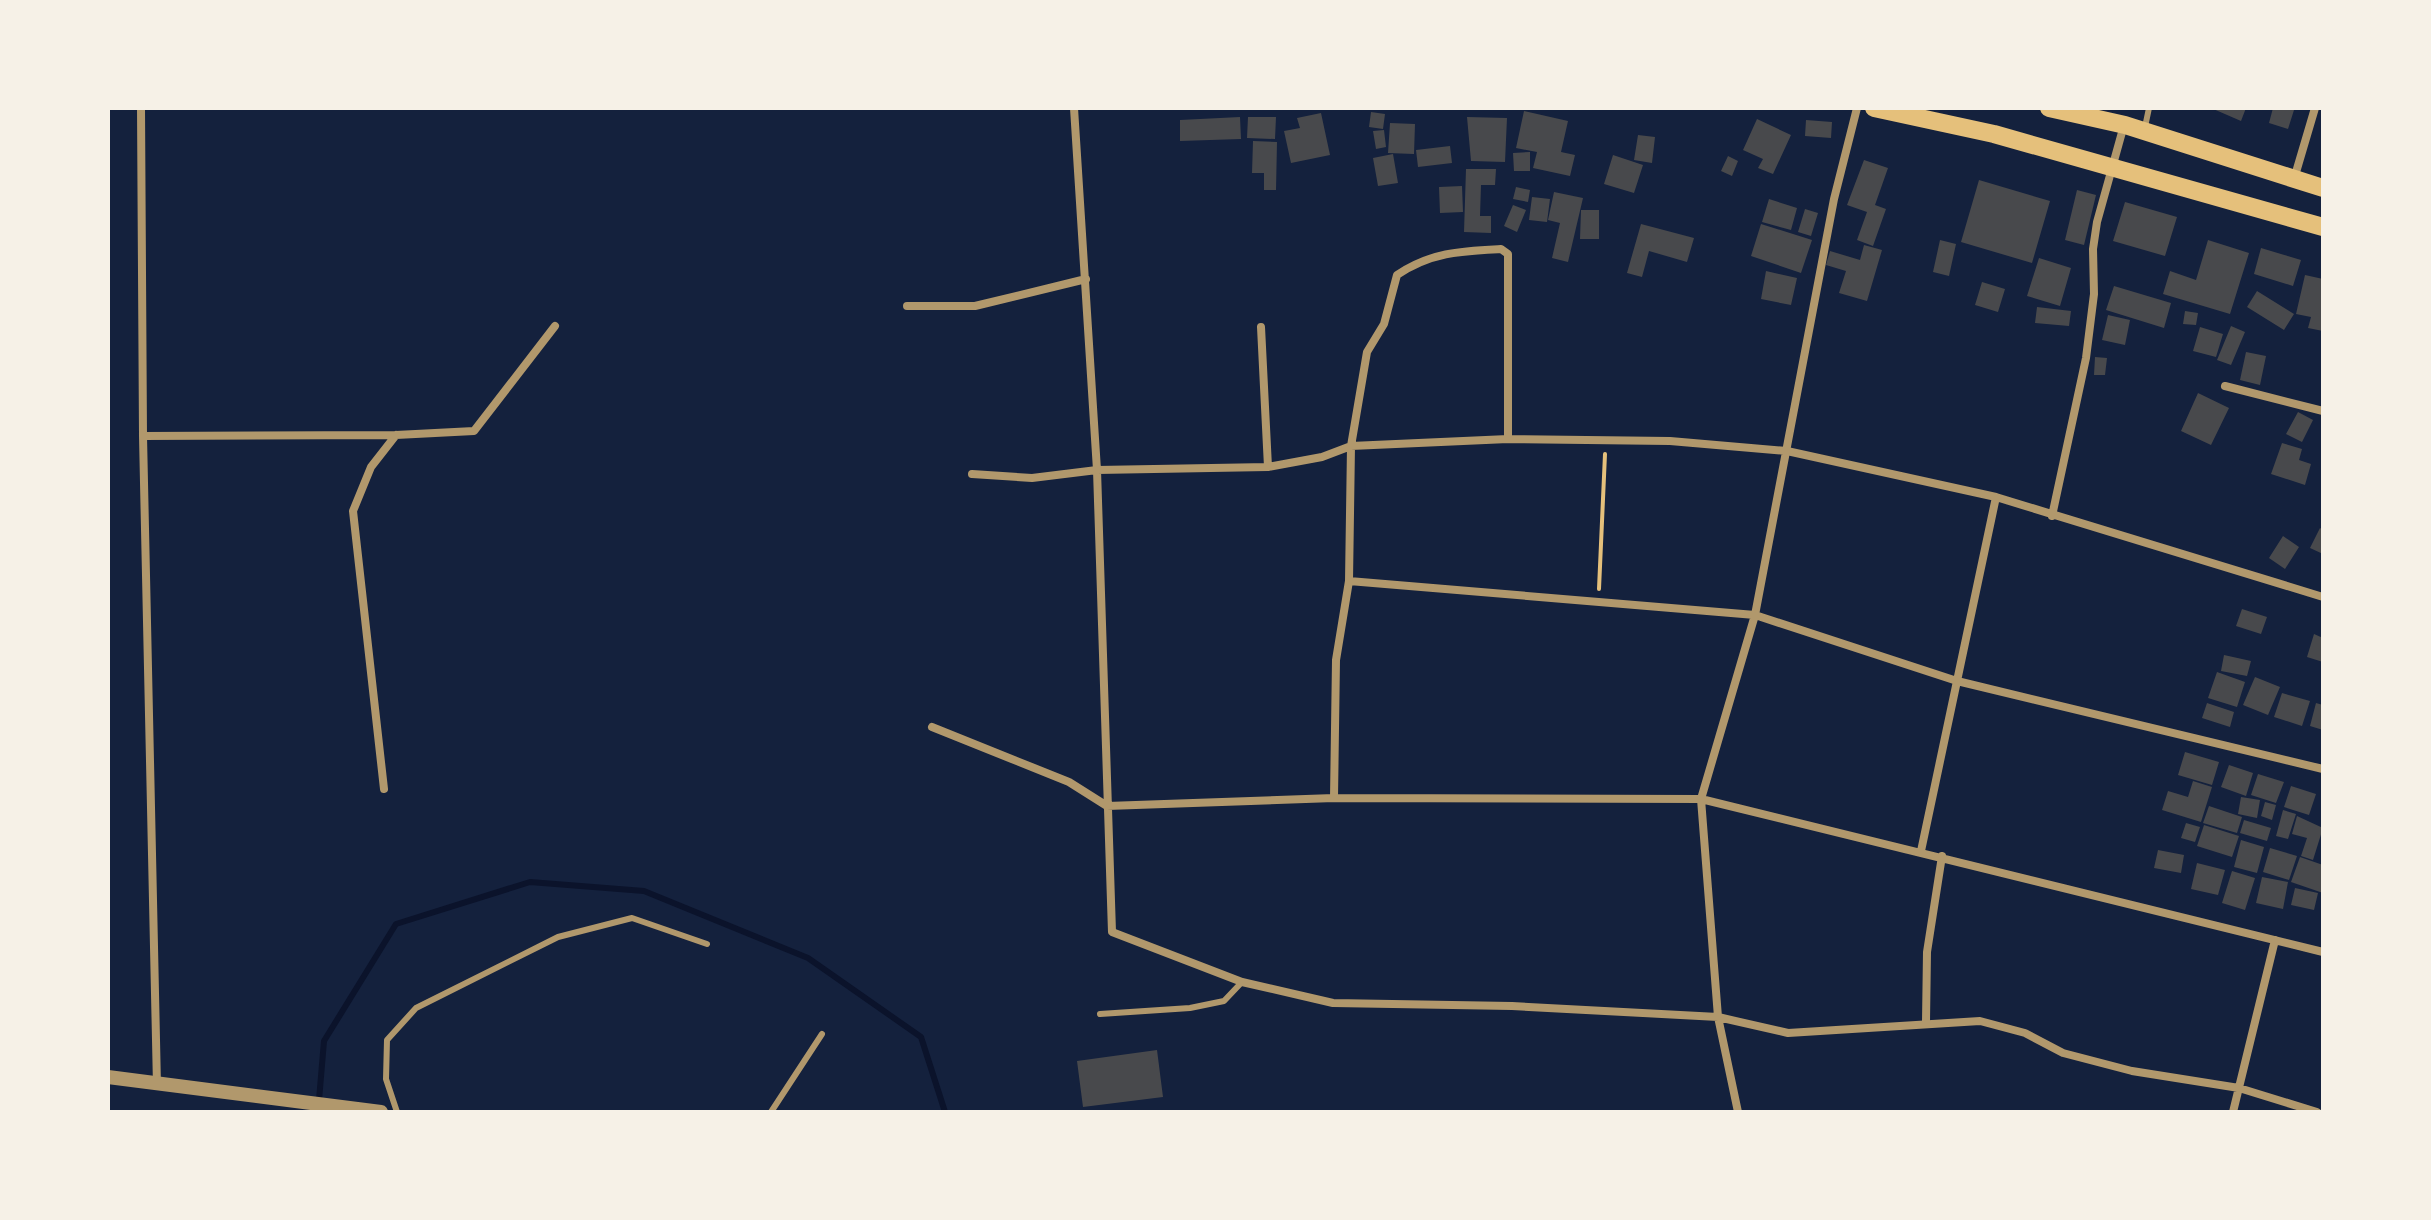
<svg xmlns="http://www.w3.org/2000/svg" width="2431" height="1220" viewBox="0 0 2431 1220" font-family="Roboto,sans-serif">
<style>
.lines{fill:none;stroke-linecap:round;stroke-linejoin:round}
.stream{stroke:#0b132b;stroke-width:6}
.building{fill:#48494c}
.path{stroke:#e5c07b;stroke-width:4}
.service{stroke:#b1986c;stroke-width:6}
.minor{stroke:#b1986c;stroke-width:8}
.tertiary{stroke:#b1986c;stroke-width:14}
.trunk{stroke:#e5c07b;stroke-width:18}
</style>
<rect width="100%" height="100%" fill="#14213d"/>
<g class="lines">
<path class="stream" d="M318,1112l6,-71 72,-117 134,-42 114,9 164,67 113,79 24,75"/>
</g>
<path class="building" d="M2211,108h35l-5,13z
M2273,108l21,2 -6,19 -19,-6z
M1524,111l44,10 -7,31 14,3 -5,21 -37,-8 4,-16 -21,-4z
M1371,112l14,2 -2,15 -14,-2z
M1321,113l9,42 -39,8 -7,-32 16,-3 -3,-10z
M1240,117l1,22 -61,2v-21z
M1248,117h28l-1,22 -28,-1z
M1467,117l40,1 -2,44 -34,-1z
M1757,119l34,16 -18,39 -15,-6 5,-9 -20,-9z
M1806,120l26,2 -1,16 -26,-2z
M1390,123l25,1 -1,30 -26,-1z
M1384,130l2,17 -10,2 -3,-18z
M1638,135l17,2 -3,26 -18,-3z
M1253,141l24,1 -1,48h-12v-17h-12z
M1450,146l2,17 -34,4 -2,-17z
M1530,152v19h-16l-1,-18z
M1393,154l5,29 -20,3 -5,-28z
M1613,155l30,10 -9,28 -30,-9z
M1728,156l10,5 -6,15 -11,-5z
M1864,160l24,8 -13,37 11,4 -13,37 -16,-6 10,-28 -20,-7z
M1466,169h30l-1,16h-14l-1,31h11v17l-27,-1z
M1979,180l71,21 -18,62 -71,-21z
M1462,186l1,26 -23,1 -1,-26z
M1516,187l14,3 -2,12 -15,-3z
M2077,190l19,5 -12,50 -19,-5z
M1554,192l29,6 -15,64 -16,-4 8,-35 -12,-3z
M1532,197l18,2 -3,23 -18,-2z
M1769,199l28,9 -6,22 -29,-8z
M2125,202l52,15 -12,39 -52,-15z
M1513,205l13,5 -9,22 -13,-6z
M1805,209l13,4 -7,23 -13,-4z
M1581,210h18v29h-19z
M1641,224l53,14 -7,24 -38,-11 -7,26 -15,-4z
M1761,224l51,16 -11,33 -50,-17z
M1940,240l16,4 -7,32 -16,-4z
M2208,240l41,13 -19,61 -67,-20 7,-23 26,9z
M1864,245l18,5 -15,51 -28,-8 7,-22 -20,-6 4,-14 30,9z
M2261,248l40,12 -8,26 -39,-12z
M2039,258l32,10 -11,38 -33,-10z
M1766,271l31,7 -6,27 -30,-6z
M2305,275l18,4v52l-15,-3 3,-11 -15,-3z
M1982,282l23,7 -7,23 -23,-7z
M2114,286l57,17 -7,25 -58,-18z
M2257,291l37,23 -10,16 -37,-23z
M2037,307l34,4 -2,15 -34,-3z
M2185,311l13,2 -2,12 -13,-1z
M2108,315l22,5 -5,25 -23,-5z
M2231,326l14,6 -14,33 -14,-5z
M2200,327l23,7 -7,23 -23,-6z
M2246,352l20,4 -6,29 -20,-5z
M2095,357l12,1 -2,17h-11z
M2198,393l31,15 -18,37 -30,-14z
M2298,412l15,8 -11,22 -16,-8z
M2282,443l20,6 -3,11 12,4 -6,21 -34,-11z
M2320,528l3,2v24l-13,-6z
M2283,536l16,11 -14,22 -16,-11z
M2242,609l25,8 -6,17 -25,-8z
M2314,634l9,4v24l-16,-5z
M2224,655l27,6 -4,15 -26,-5z
M2217,672l28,10 -8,25 -29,-9z
M2255,677l25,10 -12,28 -25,-10z
M2282,693l28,8 -8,25 -28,-9z
M2207,703l27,9 -4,15 -28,-9z
M2316,703l7,2v25l-13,-4z
M2185,752l34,10 -7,23 -34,-10z
M2229,765l24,8 -7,23 -25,-9z
M2258,774l26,8 -8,21 -25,-8z
M2193,781l19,6 -11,35 -39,-12 6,-19 20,6z
M2291,786l25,8 -7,21 -25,-8z
M2241,797l19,3 -3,18 -19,-4z
M2265,802l11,3 -4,15 -11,-4z
M2209,806l33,11 -5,16 -34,-10z
M2283,810l13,4 -8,25 -12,-3z
M2297,816l26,12 -10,32 -12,-4 6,-18 -15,-4z
M2244,820l27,8 -4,13 -27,-8z
M2186,823l14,4 -5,15 -14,-4z
M2204,825l35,11 -7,21 -35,-11z
M2241,840l23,7 -7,26 -23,-6z
M2270,848l27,8 -8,24 -26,-8z
M2158,850l26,5 -3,18 -27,-5z
M2300,857l23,8v28l-32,-11z
M2197,863l28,7 -7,25 -27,-6z
M2232,871l23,7 -10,32 -23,-7z
M2262,877l26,5 -5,27 -27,-6z
M2295,888l23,5 -4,17 -23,-5z
M1157,1050l6,47 -80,10 -6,-46z"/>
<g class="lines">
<path class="path" d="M1599,589l6,-135"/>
<path class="service" d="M2145,127l4,-19
M1100,1014l90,-6 34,-7 18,-19
M397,1112l-11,-33 1,-39 29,-32 142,-71 74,-19 75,26
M771,1112l51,-78"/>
<path class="minor" d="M141,108l2,328 14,650
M1074,108l23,362 15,462 130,50 91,21 179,3 206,11 70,16 192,-12 45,12 38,20 69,18 107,17 78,24
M2294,179l21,-71
M907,306h68l111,-27
M1261,327l7,140
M2225,386l98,25
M143,436l253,-1 78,-4 81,-105
M972,474l60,4 65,-8 171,-3 54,-10 29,-11 157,-7 162,2 117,10 209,46 327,100
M2052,516l34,-158 8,-64 -1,-45 4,-27 27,-97
M1349,581l406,34 202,66 366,88
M932,727l137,55 38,24 227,-8 367,1 622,153
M384,789l-31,-278 18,-44 25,-32
M1334,798l2,-138 13,-79 2,-135 16,-94 17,-28 13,-49c34,-23 65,-24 104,-26l7,5v185
M1921,851l75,-354
M1926,1022l1,-70 15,-96
M1738,1112l-20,-95 -17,-218 54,-184 79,-416 23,-91
M2233,1112l42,-172"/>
<path class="tertiary" d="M108,1077l273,35"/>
<path class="trunk" d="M1874,108l120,26 329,93
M2049,108l76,17 198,63"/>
</g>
<rect width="2431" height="1220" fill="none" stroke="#f6f1e7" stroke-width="220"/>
</svg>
